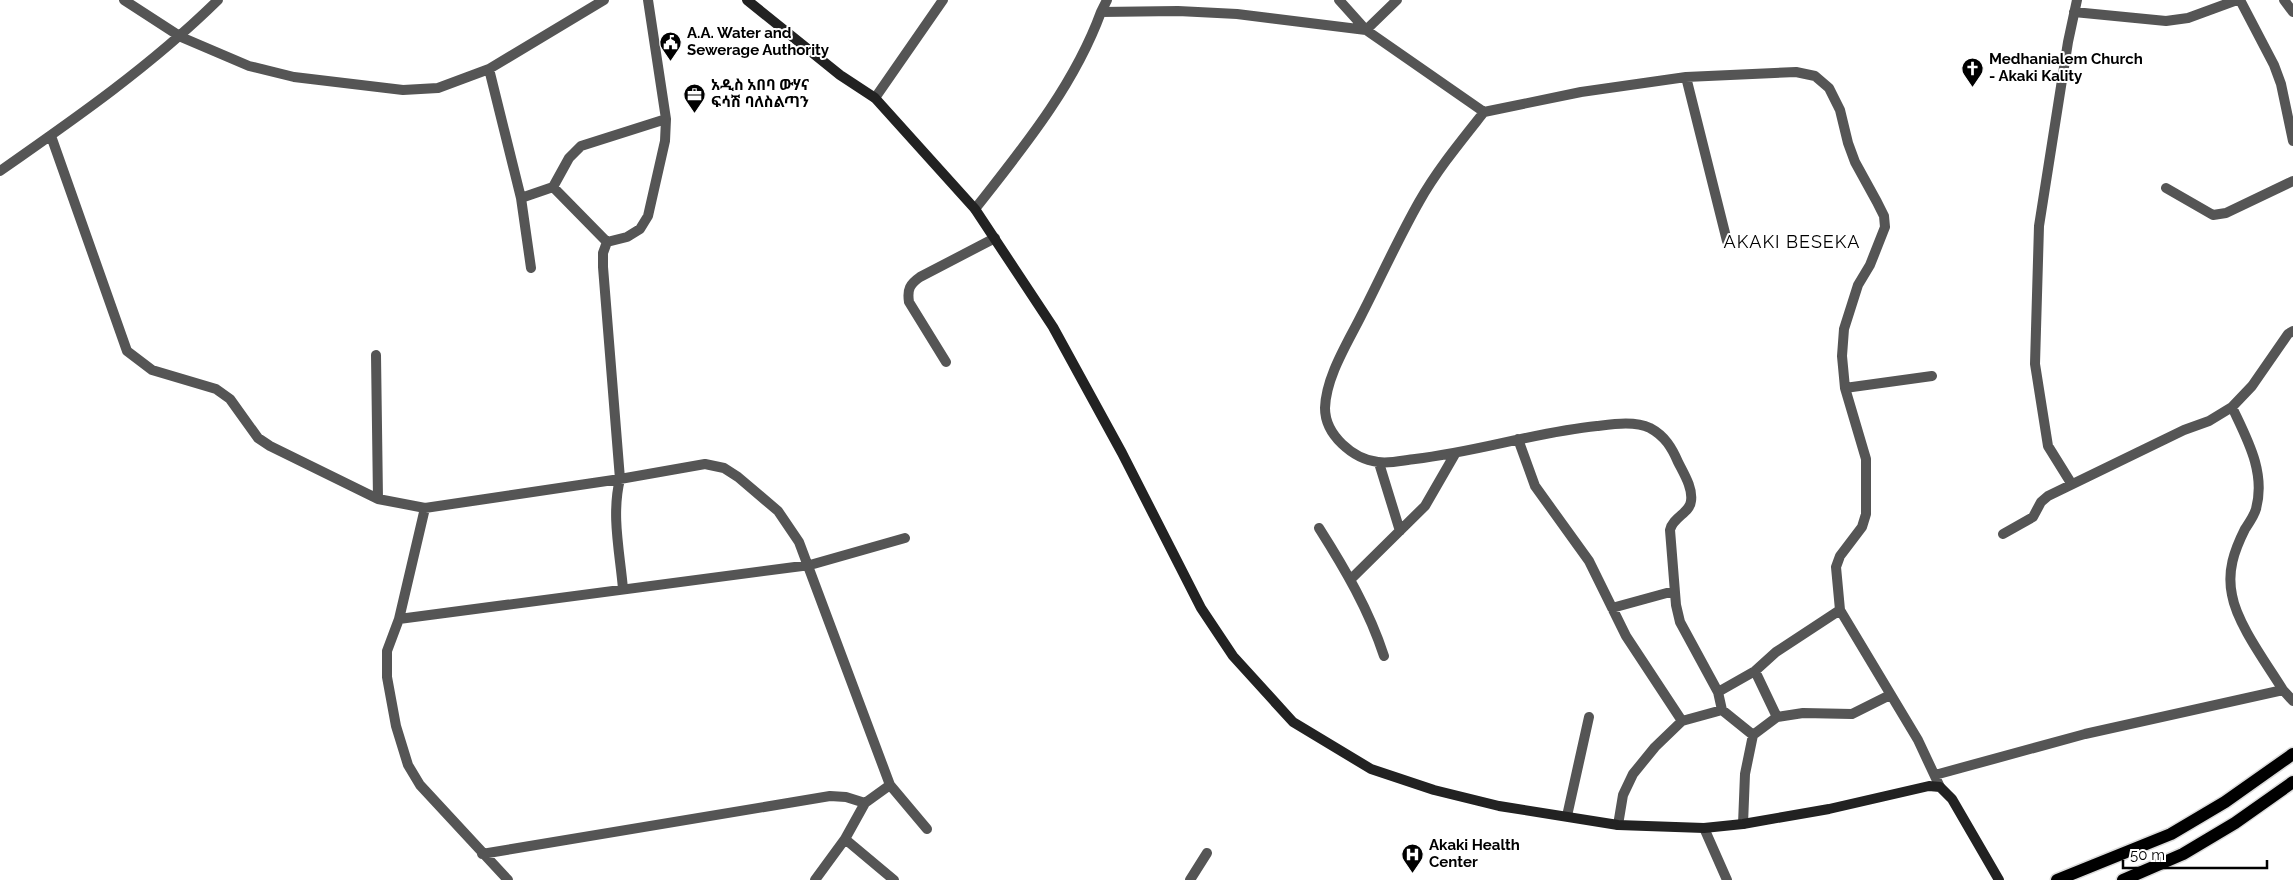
<svg xmlns="http://www.w3.org/2000/svg" width="2293" height="880" viewBox="0 0 2293 880" font-family="Raleway,'Noto Sans Ethiopic',sans-serif">
<style>
.lines{fill:none;stroke-linecap:round;stroke-linejoin:round}
.primary-casing{stroke:#dbdbdb;stroke-width:15}
.minor{stroke:#555;stroke-width:10}
.secondary{stroke:#222;stroke-width:10}
.primary{stroke:#000;stroke-width:12}
.labels{text-anchor:middle;dominant-baseline:central;stroke-width:4;stroke-linejoin:round;paint-order:stroke}
.poi-label{font-size:15px;font-weight:bold;fill:#000;stroke:#fff;text-anchor:start}
.quarter-label{font-size:18px;letter-spacing:1px;fill:#000;stroke:#fff}
</style>
<rect width="100%" height="100%" fill="#fff"/>
<g class="lines">
<defs>
<path id="primary" d="M2057,880l114,-46 54,-32 68,-48
M2123,880l60,-26 52,-31 58,-41"/>
</defs>
<use href="#primary" class="primary-casing"/>
<path class="minor" d="M124,0l57,37 68,29 45,11 109,13 35,-2 51,-19 115,-69
M1339,0l27,30 118,82
M2240,0l34,65 7,19 12,57
M2284,0l9,12
M1101,12l6,-12
M2074,12l92,9 22,-3 49,-18
M489,69l32,129 10,70
M1686,77l41,164
M875,98l68,-98
M51,136l76,215 25,19 64,19 14,10 28,39 12,8 108,53 47,9 195,-29 85,-15 19,4 14,9 40,34 21,31 91,243 37,44
M0,171c76,-53 152,-106 218,-171
M553,187l54,55
M2166,188l47,27 13,-2 67,-32
M521,198l32,-11 16,-29 12,-12 85,-27
M975,209c48,-61 99,-123 126,-197l77,-1 59,3 129,16 31,-30
M607,242l-4,11v14l17,212c-9,36 0,74 3,110
M607,242l20,-5 13,-8 8,-13 17,-75 1,-22 -18,-119
M376,355l2,144
M946,362l-37,-60c-2,-13 1,-18 11,-25l75,-39
M1845,388l87,-12
M2232,407c15,32 34,65 24,102 -2,7 -7,14 -11,20 -11,22 -18,42 -13,66 5,29 35,69 51,95
M1518,439l17,47 54,75 37,75 56,85
M1379,463l21,68
M2071,483l-23,-37 -13,-82 4,-138 29,-184 9,-42
M425,508l-26,111 -12,32v26l9,49 12,39 12,20 88,95
M1319,528c26,41 50,82 65,128
M2003,534l30,-17 8,-15 7,-6 136,-66 25,-9 23,-14 20,-21 36,-52 5,-3
M1351,579l74,-73 30,-52
M1612,608l62,-17
M399,619l411,-54 95,-27
M1755,671l22,46
M1718,692l37,-21 21,-19 64,-42
M1753,735l-31,-25 -4,-18 -38,-70 -4,-17 -6,-75c3,-13 20,-17 21,-29 2,-13 -7,-27 -13,-39 -6,-14 -13,-26 -28,-34 -15,-7 -36,-4 -53,-2 -61,6 -120,26 -182,33 -11,1 -25,5 -37,3 -25,-3 -53,-27 -53,-54 1,-31 22,-64 36,-92 19,-37 37,-77 58,-114 18,-32 42,-61 65,-90l97,-20 105,-15 110,-5 19,4 14,12 11,22 8,33 7,19 22,40 7,14 1,11 -15,38 -12,20 -14,44 -2,27 3,32 21,71v55l-4,13 -22,29 -4,11 4,43 78,130 22,47
M1935,775l150,-41 198,-44 10,11
M1567,816l22,-99
M1743,824l2,-50 8,-39 24,-18 26,-4 49,1 38,-19
M1618,825l5,-30 10,-21 22,-27 27,-26 40,-11
M1704,828l23,52
M845,839l49,41
M482,854l348,-58 16,1 19,6
M815,880l30,-41 20,-36 25,-18
M1190,880l17,-27"/>
<path class="secondary" d="M747,0l93,75 35,23 100,111 78,118 69,126 79,155 32,48 60,66 78,47 63,21 65,16 119,19 86,3 39,-4 86,-15 100,-23 11,1 12,12 47,81"/>
<use href="#primary" class="primary"/>
</g>
<defs>
<symbol id="civic-pin" viewBox="-11 -11 22 30"><path d="M0 17L-7.5 6A9.5 9.5 0 1 1 7.5 6Z" fill="#000" stroke="#fff"/><path d="M-.6-6.5H3V-4.5H.6V-3L4-1V1h2V6H-6V1h2V-1L-.6-3ZM-1.2 2.5V6h2.4V2.5Z" fill="#fff"/></symbol>
<symbol id="church-pin" viewBox="-11 -11 22 30"><path d="M0 17L-7.5 6A9.5 9.5 0 1 1 7.5 6Z" fill="#000" stroke="#fff"/><path d="M-1.2-6h2.4v3.5h3.3v2.4h-3.3V6h-2.4V-.1h-3.3v-2.4h3.3Z" fill="#fff"/></symbol>
<symbol id="office-pin" viewBox="-11 -11 22 30"><path d="M0 17L-7.5 6A9.5 9.5 0 1 1 7.5 6Z" fill="#000" stroke="#fff"/><path d="M-6-3h4V-5.5h4V-3h4V5H-6ZM-1-4.5V-3h2v-1.5ZM-6 0V1H6V0Z" fill="#fff"/></symbol>
<symbol id="hospital-pin" viewBox="-11 -11 22 30"><path d="M0 17L-7.5 6A9.5 9.5 0 1 1 7.5 6Z" fill="#000" stroke="#fff"/><path d="M-5-5h3v3.5h4V-5h3V5h-3V1.5h-4V5h-3Z" fill="#fff"/></symbol>
</defs>
<g fill-rule="evenodd">
<use href="#civic-pin" x="658" y="30" width="25" height="34"/>
<use href="#church-pin" x="1960" y="56" width="25" height="34"/>
<use href="#office-pin" x="682" y="82" width="25" height="34"/>
<use href="#hospital-pin" x="1400" y="842" width="25" height="34"/>
</g>
<g class="labels">
<g class="poi-label">
<text x="687" y="33">A.A. Water and<tspan x="687" dy="17">Sewerage Authority</tspan></text>
<text x="1989" y="59">Medhanialem Church<tspan x="1989" dy="17">- Akaki Kality</tspan></text>
<text x="711" y="85">አዲስ አበባ ውሃና<tspan x="711" dy="17">ፍሳሽ ባለስልጣን</tspan></text>
<text x="1429" y="845">Akaki Health<tspan x="1429" dy="17">Center</tspan></text>
</g>
<g class="quarter-label">
<text x="1792" y="241">AKAKI BESEKA</text>
</g>
</g>
<path d="M2123 860v8h144v-8" fill="none" stroke="#000000" stroke-width="2.5"/>
<text x="2130" y="860" font-size="15" fill="#000000" stroke="#ffffff" stroke-width="4" paint-order="stroke">50 m</text>
</svg>
